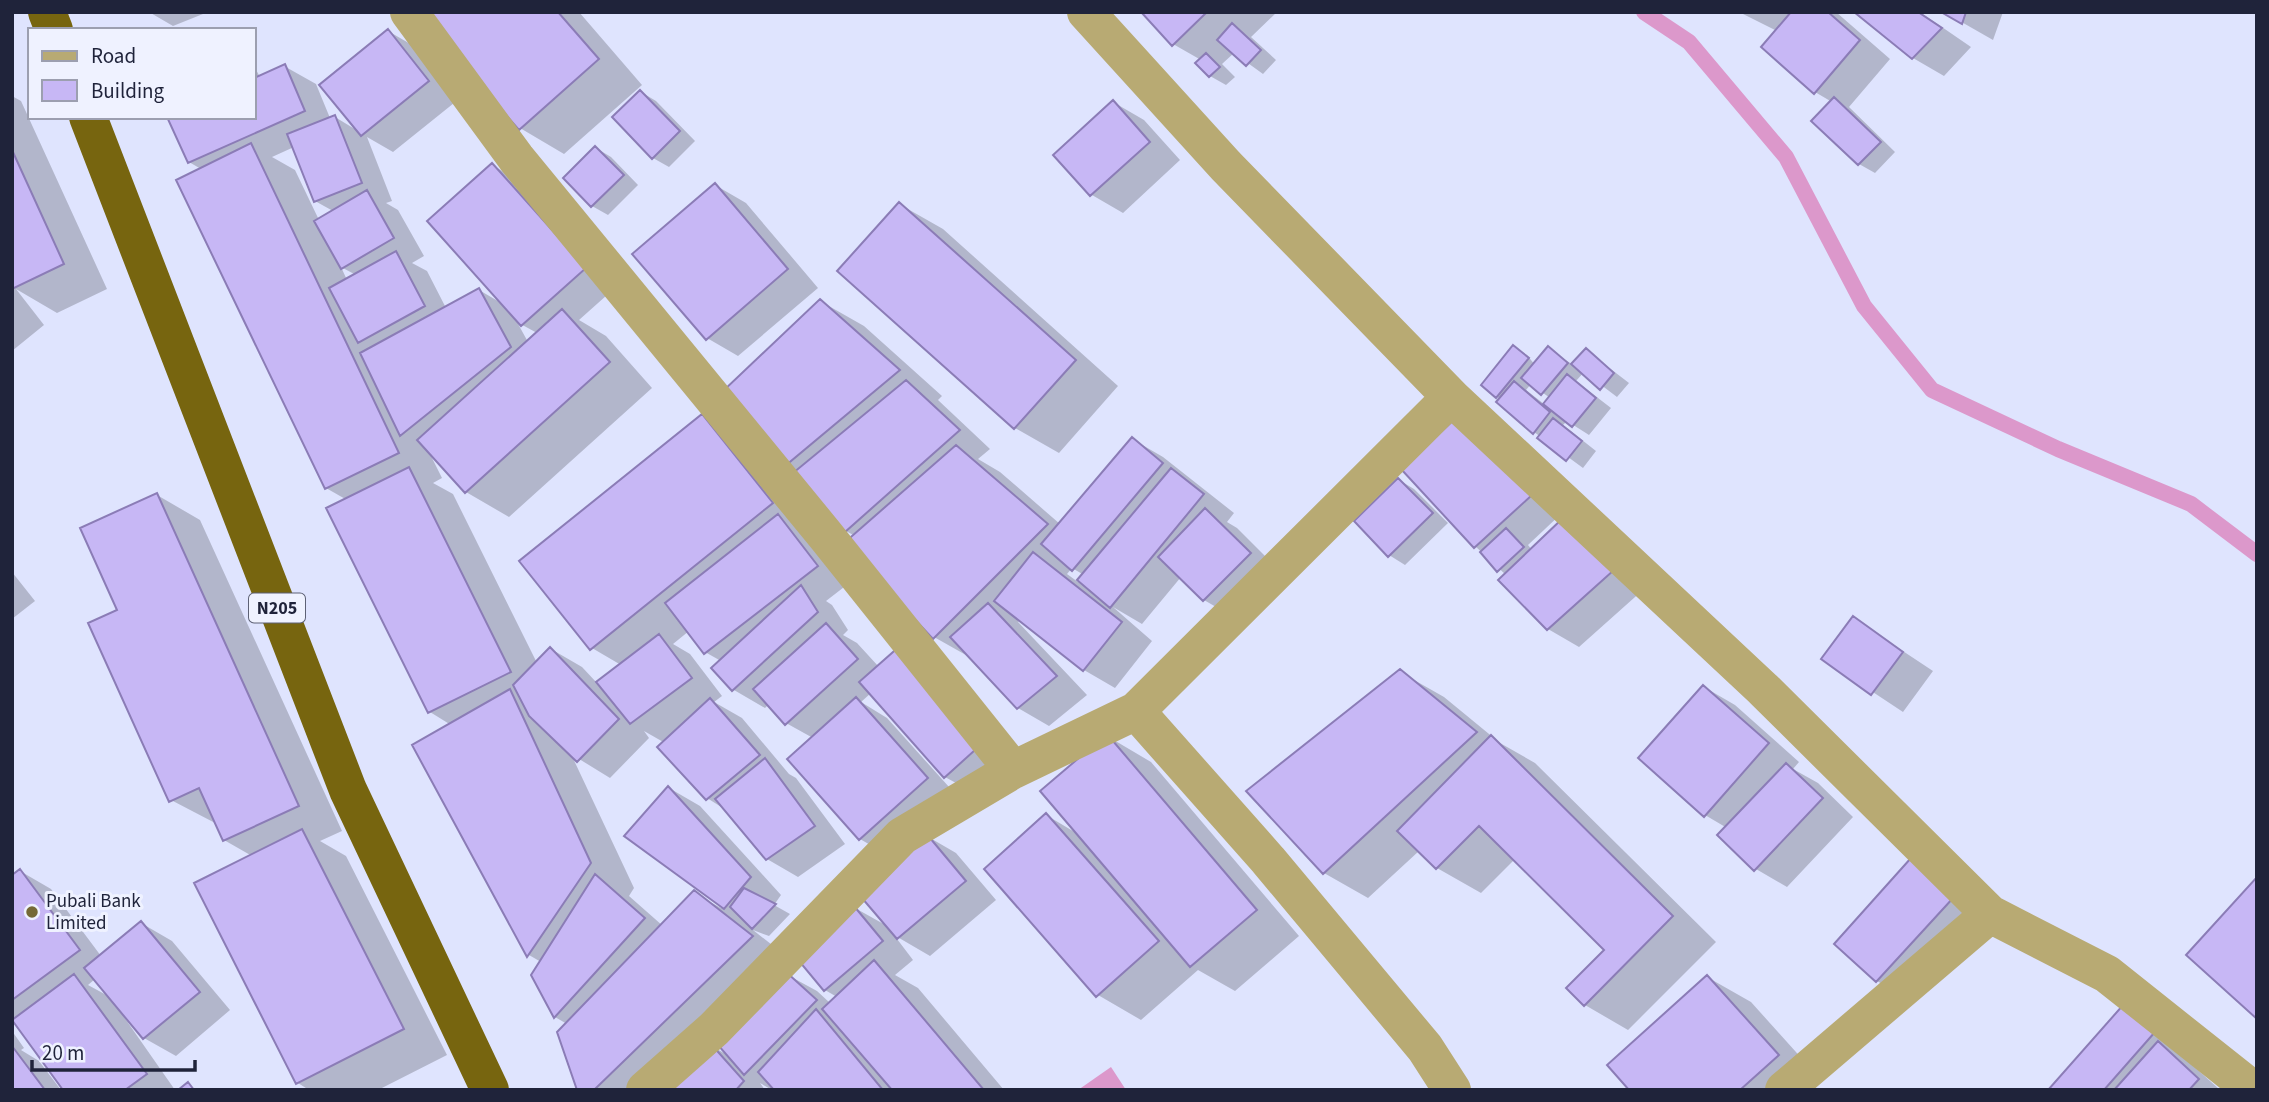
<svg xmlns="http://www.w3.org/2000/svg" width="2269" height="1102" viewBox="0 0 2269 1102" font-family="'Source Sans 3',sans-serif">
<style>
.water{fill:#dc98cb}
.shadow{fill:#0003;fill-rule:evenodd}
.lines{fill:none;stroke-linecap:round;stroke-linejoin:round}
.stream{stroke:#dc98cb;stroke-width:16}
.building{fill:#c7b7f5;stroke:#8b7cb6;stroke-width:2}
.minor{stroke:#b8aa73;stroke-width:38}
.highway{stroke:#77650f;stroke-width:38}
.poi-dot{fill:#756936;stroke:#eff2ff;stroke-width:2.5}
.labels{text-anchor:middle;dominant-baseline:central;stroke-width:6;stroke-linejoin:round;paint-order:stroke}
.shield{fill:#eff2ff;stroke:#5d6175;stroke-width:2}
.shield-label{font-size:18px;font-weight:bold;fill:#1f233a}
.poi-label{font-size:19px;fill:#1f233a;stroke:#eff2ff;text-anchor:start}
</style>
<rect width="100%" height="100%" fill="#dfe4fe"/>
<path class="water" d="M1111,1067l15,23h-48z"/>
<path class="shadow" d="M149,12h59l-35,14z
M419,12h160l63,73 -78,69 -44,-26z
M1143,12h134l-26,25 25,23 -13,14 -29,-21 -12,11 13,13 -9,8 -16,-9 -9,-16 -28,-16z
M1739,12h97l54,47 -41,48 46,45 -20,21 -16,-9 -45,-43 18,-19 -17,-10 -38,-61z
M1857,12h63l51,35 -27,29 -31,-18z
M1944,12h59l-10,28z
M388,31l31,18 40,50 -66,53 -26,-15 25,64 -6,2 12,7 26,46 -12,7 15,8 19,37 33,-18 24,14 -11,-139 32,18 92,104 -37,33 27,16 46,52 -143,129 -43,-25 -36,-38 12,24 -9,5 20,11 84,169 14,-14 31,18 15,16 24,-18 -29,-17 110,-232 146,168 -22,17 6,4 16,25 -5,5 14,8 22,24 136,93 -39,34 -31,-17 -74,-84 -10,9 26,16 71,79 -67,60 -31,-18 -47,-101 -27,-15 -17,-19 -4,4 -31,-18 -20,-22 7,-7 -16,-9 -16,-21 -16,13 17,10 32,42 -8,6 28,16 47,56 7,4 49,66 -47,33 -31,-18 -41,-49 -19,-12 -42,-55 -21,-12 5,7 -39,40 -39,-24 63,134 -5,8 34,30 31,-33 27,15 2,-2 -54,-118 31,18 81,89 -7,10 16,9 -21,22 -16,-6 42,33 -11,10 33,18 13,12 7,-6 -12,-7 30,-82 34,19 36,-92 31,18 40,47 -66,56 -36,-21 19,25 -18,15 23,13 86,102h-232l-12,-7 5,7h-186l-12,-66 -12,-7 -22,-42 8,-13 -12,-7 -114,-209 36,-21 -21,-13 -83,-212 -21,-12 -125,-319 -12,-7 65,-45v-51l6,11 24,-11 32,18 14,34 5,-1 23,14zM294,147l21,54 18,10 -14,9 -24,-50 -23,-13zM341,267l15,8 -9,5zM517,322l20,11 -9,9zM710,1045l11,1 8,10z
M641,92l15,9 39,40 -26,26 -16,-9 -39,-41z
M12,96l9,5 86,188 -50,24 -41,-24 28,36 -32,26z
M1113,102l31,18 36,40 -57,53 -31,-18 -37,-40z
M596,148l15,9 27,28 -30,30 -16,-9z
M715,185l31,18 72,85 -80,68 -31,-18z
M899,204l44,25 175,157 -59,67 -44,-25 -176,-157z
M820,301l44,25 78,70 -4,4 52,49 -12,10 22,13 60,52 72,-85 31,18 71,56 -7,9 10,6 44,44 -46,46 -31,-18 -23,-23 -39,47 -29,-17 39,34 -37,47 -31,-18 -63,-50 -3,2 69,73 -38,31 -31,-18 -45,-49 -39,-22 -79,-101 -9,-5 -60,-66zM1072,568l12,7 -6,7 -11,-8z
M1514,347l13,8 8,10 13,-17 25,17 13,-15 43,33 -12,14 -33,-25 -8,9 35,27 -22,27 -22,-14 -4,4 33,26 -13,17 -49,-36 -37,-36zM1531,384l19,14 -6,6 -18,-14z
M1459,418l103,95 -34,32 4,5 31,-28 81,67 -65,58 -31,-18 -42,-54 -31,-29z
M1399,480l15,9 34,34 -43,42 -16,-10z
M157,495l43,25 142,311 -22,10 26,15 101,199 -69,35h-69l-11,-7 -46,-227 -28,-16 -7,-16 -46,-24 -51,-190z
M12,572l23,29 -23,18z
M1853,618l80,53 -30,41 -80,-53z
M1400,672l44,25 56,46 35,20 181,179 -88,88 -43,-25 21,-55 -91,-91 -34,34 -44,-25 -18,-17 -51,47 -44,-25z
M1704,687l31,18 64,57 -6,7 25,14 35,34 -66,70 -31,-18 -29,-41 -22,-13z
M1107,736l44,26 148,174 -64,55 -37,-21 -57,50 -43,-25 -52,-180 32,19z
M1912,860l72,56 -76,83 -31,-18 -41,-38z
M20,871l31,18 50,67 40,-33 31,18 58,69 -54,46 -32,-18 -49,-59 -7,6 22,12 65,93h-110l-46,-64 -7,-3v-146z
M1707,977l44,25 71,79 -11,9h-179z
M2124,1006l65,56 31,28h-170z
M12,1031l12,17 -3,2 18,11 22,29h-49z"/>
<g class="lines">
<path class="stream" d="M1644,12l45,30 97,115 78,149 68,84 126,59 133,55 66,50"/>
</g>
<path class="building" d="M417,12h141l41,47 -80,71z
M1141,12h66l-35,34z
M1791,12h37l32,28 -46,54 -53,-47z
M1854,12h64l24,16 -30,31z
M1941,12h25l-4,12z
M1232,23l29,27 -15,16 -29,-26z
M388,29l41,52 -68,55 -42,-51z
M1206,53l14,14 -11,10 -14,-14z
M285,64l20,47 -117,52 -21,-46h87v-39z
M640,90l40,41 -28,28 -40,-42z
M1834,97l47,45 -23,23 -47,-44z
M1113,100l37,42 -60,54 -37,-41z
M335,115l27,68 -48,19 -27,-68z
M251,143l148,310 -74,36 -149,-309z
M595,146l29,29 -33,32 -28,-29z
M12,150l52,114 -52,25z
M492,163l94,105 -65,58 -94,-105z
M715,183l73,86 -82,71 -74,-86z
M367,190l27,48 -53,31 -27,-48z
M899,202l177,158 -62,69 -177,-158z
M396,251l29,55 -67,37 -29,-55z
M479,288l32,59 -111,89 -40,-83z
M820,299l80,71 -115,96 -62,-75z
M562,309l48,53 -145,131 -48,-53z
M1513,345l16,13 -33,40 -15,-13z
M1548,346l20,17 -27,32 -20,-17z
M1586,348l28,25 -14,17 -29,-26z
M1567,374l29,24 -24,29 -29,-23z
M906,380l54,50 -115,102 -52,-59z
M1514,381l36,31 -17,22 -37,-32z
M702,414l71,89 -183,147 -71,-89z
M1458,416l74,79 -58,53 -73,-79z
M1553,418l29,23 -16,20 -29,-23z
M1132,437l31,26 -91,108 -31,-27z
M956,445l92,79 -115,115 -89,-96z
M409,467l102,205 -83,41 -102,-205z
M1171,468l33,26 -94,114 -33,-28z
M1398,478l35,35 -45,44 -34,-36z
M157,493l142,313 -76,35 -24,-53 -30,14 -81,-179 29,-13 -37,-82z
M1205,508l46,45 -48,48 -45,-44z
M778,514l40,52 -114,88 -39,-51z
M1562,519l52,51 -67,60 -49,-50z
M1506,528l18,19 -27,25 -17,-20z
M1033,552l89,70 -39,49 -89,-70z
M801,585l17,27 -86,79 -21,-23z
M988,603l69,73 -40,33 -67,-72z
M1853,616l50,36 -32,43 -50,-36z
M826,623l32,36 -73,66 -32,-36z
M659,634l33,44 -62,46 -34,-42z
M901,645l84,96 -41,37 -85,-96z
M550,647l69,72 -42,43 -48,-46 -16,-31z
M1400,669l77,63 -154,142 -77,-83z
M1703,685l66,58 -65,74 -66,-59z
M510,689l81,174 -64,94 -115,-212z
M856,697l72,81 -69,62 -72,-81z
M710,698l50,57 -54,45 -49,-53z
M1107,734l150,176 -67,57 -150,-176z
M1491,735l182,181 -89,90 -18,-18 38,-38 -125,-124 -43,43 -39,-38z
M765,758l50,68 -49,34 -51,-61z
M1786,763l37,35 -69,73 -37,-36z
M668,786l83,91 -27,32 -100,-73z
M1046,813l113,128 -63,56 -112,-128z
M302,829l102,200 -108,55 -102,-201z
M925,832l41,49 -69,58 -41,-48z
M1911,858l43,39 -78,85 -42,-38z
M20,869l60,81 -68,50v-125z
M595,874l50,44 -91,100 -23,-43z
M2257,877v142l-71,-64z
M744,888l32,16 -24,25 -22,-22z
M694,890l59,46 -159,154h-17l-20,-58z
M854,906l29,35 -59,50 -30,-36z
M141,921l59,71 -57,47 -59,-71z
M874,960l110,130h-92l-70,-81z
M785,971l32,29 -73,75 -26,-30z
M74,974l73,100 -22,16h-62l-51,-70z
M1707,975l72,80 -39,35h-111l-22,-25z
M2124,1004l31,28 -51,58h-56z
M816,1009l67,81h-109l-16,-18z
M2158,1041l41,38 -10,11h-75z
M711,1044l33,37 -8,9h-66z
M12,1046l33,44h-33z
M188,1082l6,8h-16z"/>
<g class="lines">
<path class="minor" d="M409,12l107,146 310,378 187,234
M1086,12l140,154 225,231
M1136,711l315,-314 312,292 227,225 -206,176
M1990,914l117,60 146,116
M645,1090l69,-61 188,-193 111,-66 123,-59 132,149 157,188 27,42"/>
<path class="highway" d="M47,12l7,18
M88,117l260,673 142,300"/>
</g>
<circle class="poi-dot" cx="32" cy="912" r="7"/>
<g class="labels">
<rect class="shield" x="249" y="593.5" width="56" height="29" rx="5"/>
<g class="shield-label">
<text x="277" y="608">N205</text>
</g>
<g class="poi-label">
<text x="46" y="901">Pubali Bank<tspan x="46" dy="22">Limited</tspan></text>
</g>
</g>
<rect width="2269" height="1102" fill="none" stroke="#1f233a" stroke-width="28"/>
<rect x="28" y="28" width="228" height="91" fill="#eff2ff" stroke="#9c9fb0" stroke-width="2"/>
<rect x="42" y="51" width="35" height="10" fill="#b8aa73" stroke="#9c9fb0" stroke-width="2"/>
<text x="91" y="63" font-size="21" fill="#1f233a">Road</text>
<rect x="42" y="80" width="35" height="21" fill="#c7b7f5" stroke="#9c9fb0" stroke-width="2"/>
<text x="91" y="98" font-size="21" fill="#1f233a">Building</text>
<path d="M32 1060v10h163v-10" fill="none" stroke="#1f233a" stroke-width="3.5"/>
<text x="42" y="1060" font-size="21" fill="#1f233a" stroke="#eff2ff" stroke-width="5" paint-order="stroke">20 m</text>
</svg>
